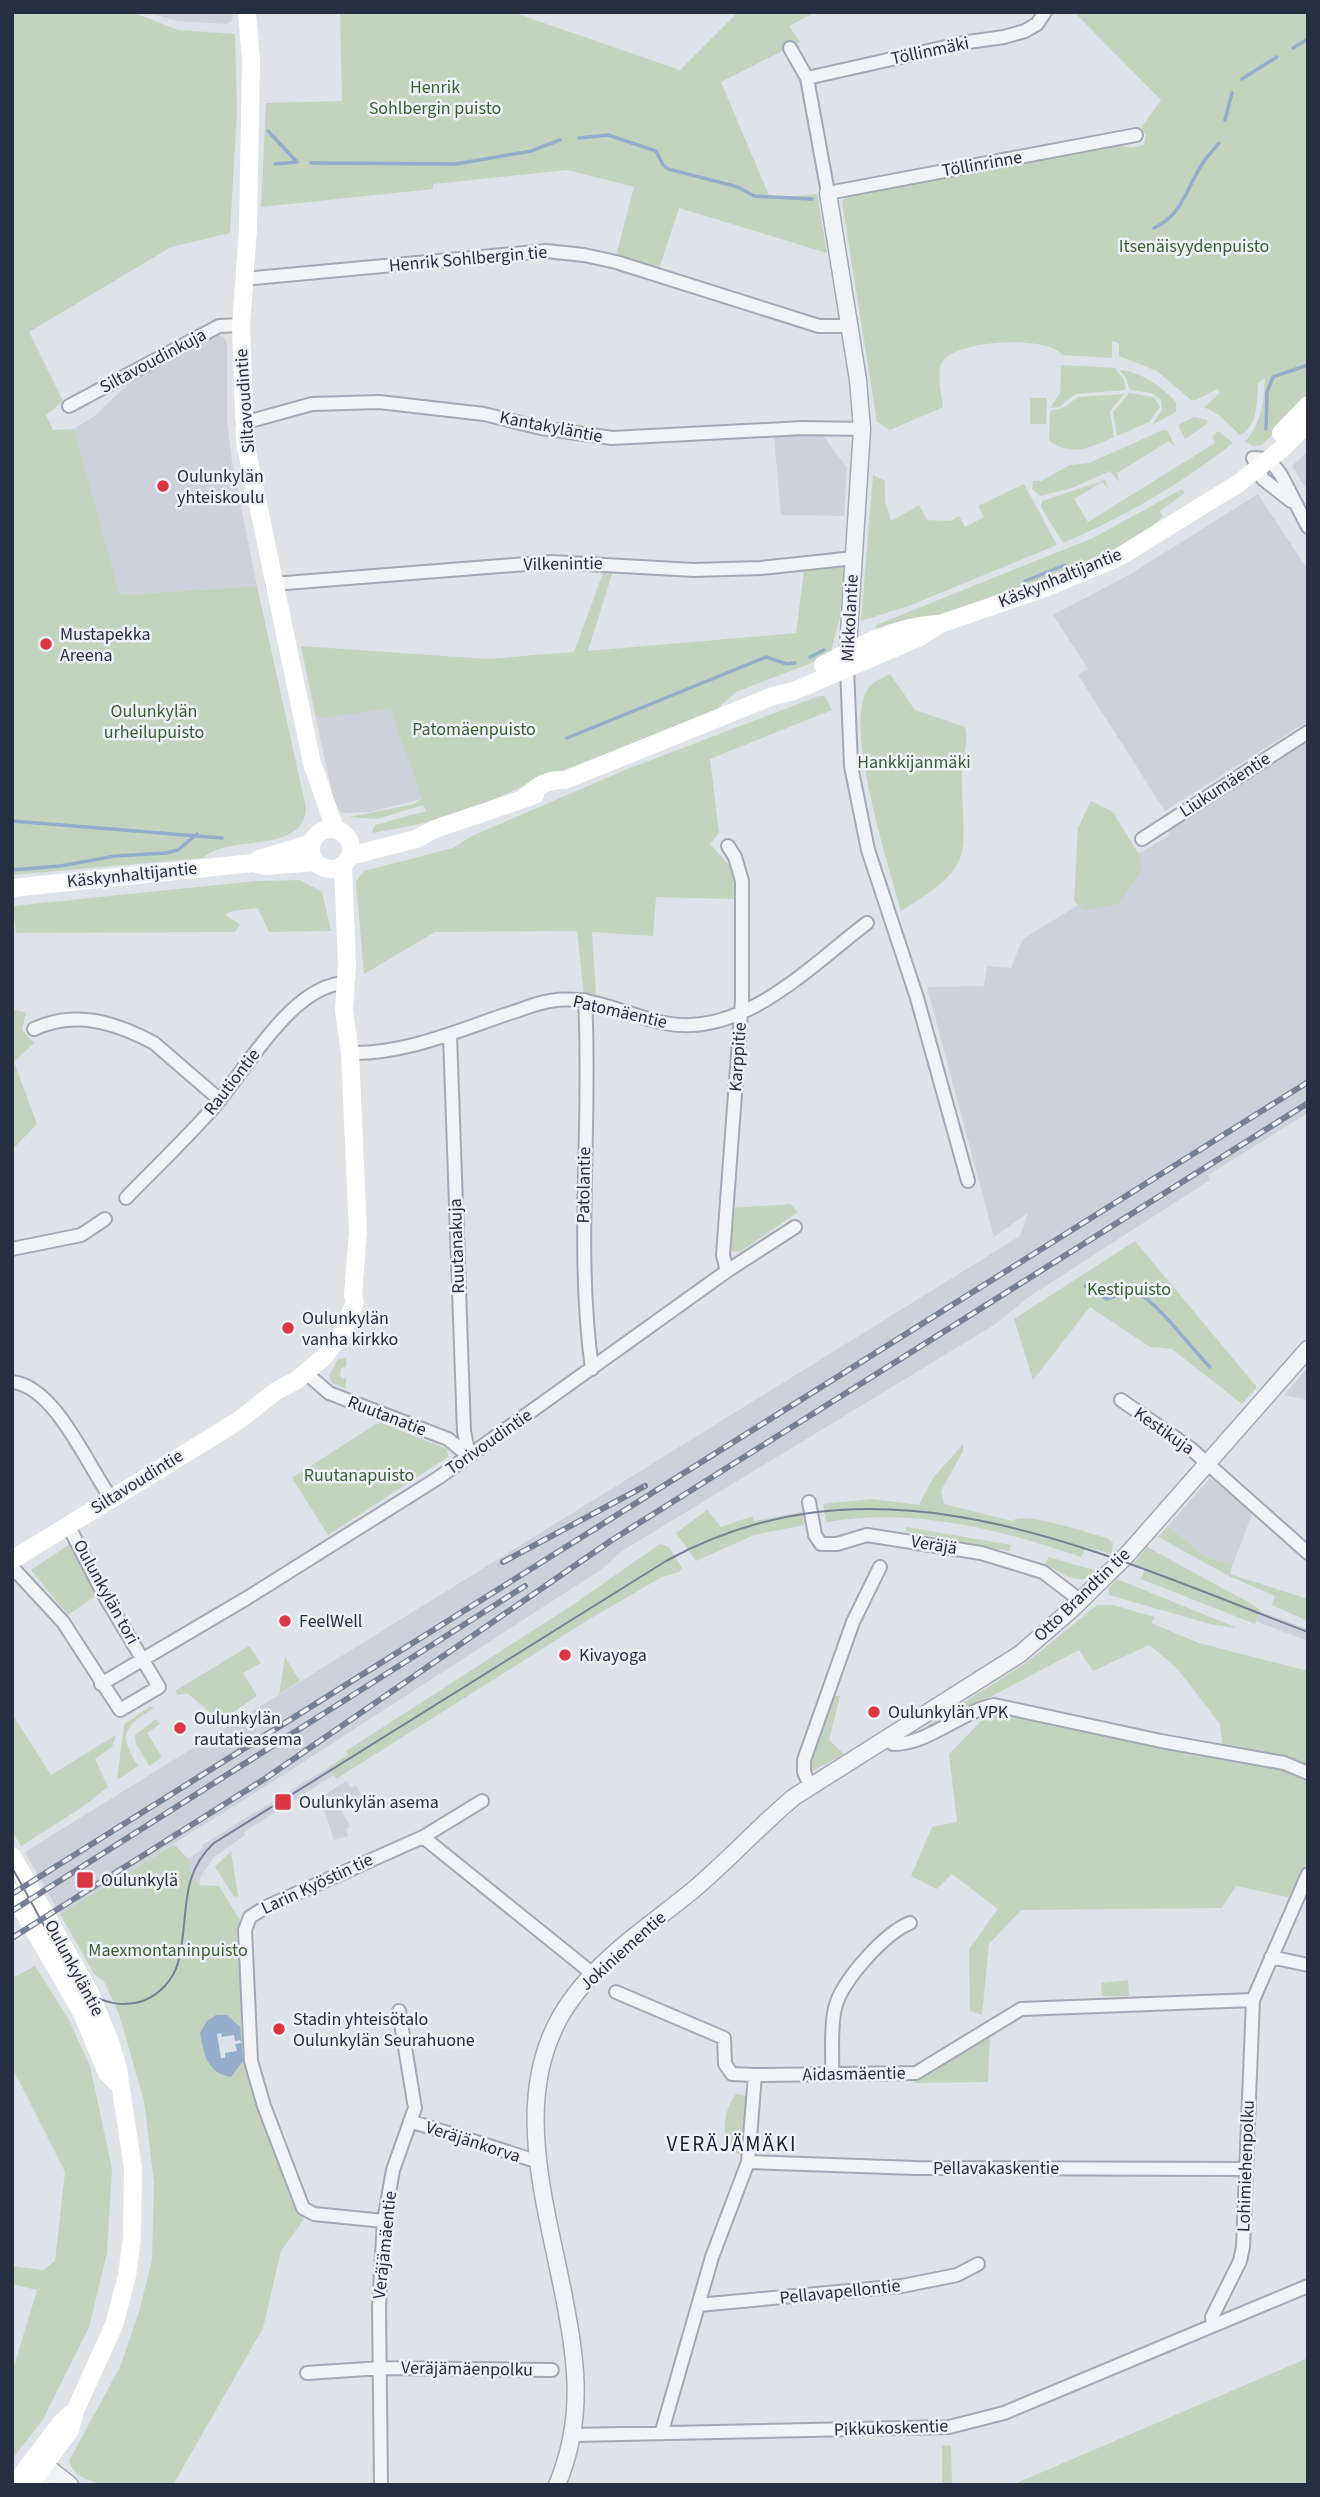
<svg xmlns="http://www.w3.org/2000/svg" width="1320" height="2497" viewBox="0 0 1320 2497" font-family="'Source Sans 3',sans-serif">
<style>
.built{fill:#ccd1dc}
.green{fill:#c3d4be}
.water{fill:#95adcd}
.pier{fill:#dee2e9}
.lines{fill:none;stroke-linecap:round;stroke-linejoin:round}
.stream{stroke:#95adcd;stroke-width:3.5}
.minor-casing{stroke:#a3a8b4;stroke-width:16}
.tertiary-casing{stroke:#a3a8b4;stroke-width:19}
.minor{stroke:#f1f3f7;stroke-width:12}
.tertiary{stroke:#f1f3f7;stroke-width:16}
.secondary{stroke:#fff;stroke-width:18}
.tram{stroke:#768095;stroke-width:2}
.rail-casing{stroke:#768095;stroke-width:6}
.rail{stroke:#eef1f7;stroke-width:3.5;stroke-dasharray:10;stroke-linecap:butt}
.poi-dot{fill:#dc3544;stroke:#eef1f7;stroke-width:2.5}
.labels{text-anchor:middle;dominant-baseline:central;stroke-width:5;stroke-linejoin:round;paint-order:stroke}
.street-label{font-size:18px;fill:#262e42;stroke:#eef1f7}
.park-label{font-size:18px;fill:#375f31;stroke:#eef1f7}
.poi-label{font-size:18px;fill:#262e42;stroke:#eef1f7;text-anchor:start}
.quarter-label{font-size:21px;letter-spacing:2px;fill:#181f33;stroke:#eef1f7}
</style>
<rect width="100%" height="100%" fill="#dee2e9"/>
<path class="built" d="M146,12h86l1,5 -2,5 -5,2 -49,-3z
M218,335l6,2 3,6v77l5,42 25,124 -137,9 -46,-166 22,-14 36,-35z
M817,434l7,3 23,31 -3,48 -63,-1 -7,-79z
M1308,451v41l-16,-26z
M1258,494l50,76v151l-143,90 -87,-136 10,-6 -35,-54 76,-40z
M390,707l32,92 -52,13 -29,1 -6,-8 -19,-86z
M1308,740v373l-100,62 2,5 -180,116 -36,29 -372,226 -20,18 -328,212 -214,133 -35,-62 995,-616 8,-23 -34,24 -67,-250 57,-1 3,-20 24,2 12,-29 115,-71 -2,-13 32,-19 4,-11z
M1308,1367v33l-24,-5z
M1210,1478l43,34 -20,52 -25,-6 -40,-32z
M1259,1611l49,18v12l-52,-20z
M329,1767l5,8 -90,57 1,3 -31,22 -13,19 -2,10 -16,-5 8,-19 -2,-4 14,-10 -1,-3z
M346,1781l5,7 5,-3 6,11 -21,14 9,16 -4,3 2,7 -14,4 -14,-42z"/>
<path class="green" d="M12,12h120l46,18 57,4 2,77 -7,122 -59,14 -142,85 34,69 -17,14 7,15 21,-1 46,166 137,-9 49,222c-3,48 -78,25 -103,50l-191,17z
M340,12h172l168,58 58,-58h78l-27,14 11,16 -79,40 49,116 47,-4 10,59 -148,-45 -20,61 -43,-13 18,-69 -67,-17 -134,14v5l-172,18 5,-104 76,-2z
M1074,12h234v387l-46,46 -9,1 -8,-4c17,-20 19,-40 20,-64l-7,5c-1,17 0,45 -18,52l-21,-20 -15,-8 16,-14 -3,-4 -21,11h-5l-34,-29 -38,-15v-13l-7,-2v17l-50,-3c-14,-20 -110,-16 -121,9 -4,11 1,32 2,43l-53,23 -13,-8 -35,-220 4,-6 267,-52 19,4 12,-3 2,-10 -5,-7 20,-28z
M1061,365l54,3 9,12 2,10 -50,4 -17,13 -9,1 10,-15z
M1119,370c21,1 42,16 57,32v10l-24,13 10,-15 -1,-10 -10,-7 -21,-3 -4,-12z
M1129,393l25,4 6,10 -11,15 -32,14 -4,-24z
M1124,394l-14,17 4,26c-25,11 -40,20 -65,4l1,-30 13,-3 15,-11z
M1030,398h17l-1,26h-16z
M1194,417l13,3 1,3 -23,16 -7,-14z
M1163,430l5,1 7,16 -6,-6 -52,32 2,9 -9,-11 -38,17 -32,8 -8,-7 1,-8h8l29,-16 19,-2z
M1218,431l15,12c-53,42 -108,73 -170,100l-22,-36 1,-6 63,-21 3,8 -6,-6 -28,17 14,23 127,-79 -3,-7z
M873,475l12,6v20l6,20 28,-16 8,15 23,1 9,-5 6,11 19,-10 -6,-11 46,-22 33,61 -146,60 -50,16z
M1182,489l3,4 -25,18 3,5c-59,62 -205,88 -286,119l-1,-10 217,-87z
M842,567l2,4 -4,46 -9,35 -20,11 -75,29 -27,24 -172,64 -67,30 -54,15 -44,8 3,-8 51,-14 -3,-6 -46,14 -27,-2 64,-13 8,-5 -32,-91 -74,11 -15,-73 186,13 87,-7 30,-82 9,1 -25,80 208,-18 8,-62z
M890,674l25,36 50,17c4,18 -3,30 -3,48 0,83 17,88 -61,136 -13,-46 -54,-175 -36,-217 5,-11 14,-15 25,-20z
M819,696h6l7,14 -122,49 9,74 -9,11 25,28 -1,27 -78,-2 -3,39 -61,-4 4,63 -12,-1 -7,-63 -142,1 -71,42 -8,-92 8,-11 89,-23 19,-12 153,-66z
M1091,801l22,11 27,44 1,15 -23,33 -34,7 -10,-10 4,-73z
M300,880l22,12 9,39 -62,1 -11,-24 -26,3 -7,4 15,9 -5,8 -219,1 -3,-27 243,-25z
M12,1009l14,4 -4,17 12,13 -20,19 23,62 -25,26z
M790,1204l8,8 -57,39 -7,1 -4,-4 3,-40z
M1135,1241l122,146 -15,17 -70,-55 -22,-2 -60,-40 -57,73 -19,-61z
M346,1358v9l-5,1 -1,9 4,2 2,-3v13l-14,-6 -3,-7 9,-17z
M379,1422l68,27 1,8 -120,78 -36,-57z
M963,1444v7l-22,40 3,13 68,17c15,-10 75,12 95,17l6,5 -2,11 -25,-7 -5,10c-80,-28 -169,-50 -255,-35l-3,-18 50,-5 46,6 14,-27z
M707,1510l14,17 32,-11 1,5 48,-9 2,13 -50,10 -58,26 -20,-28z
M1168,1526l40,32 25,6 -3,10 78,25v22l-36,-16 3,-9 -46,-20 -71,-39z
M907,1527l104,18 -2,6 -104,-20z
M70,1544l27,51 -29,20 -37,-45z
M660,1544l9,3 13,21 -3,4 -17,5 -71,41 -255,161 -7,-12 19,-12 -2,-4 225,-145z
M1147,1547l108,59 5,4 -5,14 -114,-45 4,-11 -12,-4z
M1049,1557l48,14c-19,18 -34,2 -52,-7z
M1117,1579l118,48v1l-25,-4 -101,-29v-7z
M1097,1605h16l42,12 -4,6 48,20 109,28v96l-85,-18 -3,-25 -44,-57 -27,-22 -56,26 -14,-21 -146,77 -7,-1 100,-63z
M249,1646l12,17 -18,10 14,23 -37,25 -33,-28 -9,2 -3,-4z
M285,1657l15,24 -21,13z
M832,1696h8l-11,44 15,14 -33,18 -2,-7z
M151,1706l3,2c-31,20 -36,25 -16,58l-21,14 7,-56z
M989,1713l62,6 140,36 94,14 23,13v76l-17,40 -55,-12 -14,22 -201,2 -32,34 -7,71 -12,-4 -1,-62 29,-40 -46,-35 -15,15 -26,-13 21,-49 25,-5 -8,-68z
M12,1714l39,61 65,-40 -4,12 -17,12 13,28 -27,21 -60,38 -9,-15z
M156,1719l4,5 -13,9 15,24 -13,9 -13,-22 -1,-9z
M174,1844l17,18 -2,6 10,17 20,1 21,34 1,102 7,53 50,137 6,7 -23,32 -18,77 -90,157c-27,0 -95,9 -104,-24l51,-94 19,-55 13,-52 2,-78 -10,-81 -25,-87 -15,-33 -10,-7 -34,-60z
M231,1851l7,45 -4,1 -19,-30z
M35,1966l33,52 22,48 22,103 -5,84 -18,74 -47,94 -30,38v-86l25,-83 -25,-6v-18l31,4 12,-9 10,-89 -53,-105v-89z
M1128,1980l1,16h-27l-1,-13z
M990,2037l-2,45 -74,1 1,-4z
M736,2094l10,2 -5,59 -15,-5c-2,-20 -3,-40 10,-56z
M1308,2358v127h-296z
M942,2445l9,1 1,39h-10z"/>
<path class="water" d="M216,2015h11l13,12 3,34 -12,16c-25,-4 -27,-24 -31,-44l7,-12z"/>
<path class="pier" d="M221,2033l1,4 12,-2 1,6 5,-1 1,3 -6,1 2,7 -12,2v5h-4l-4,-24z"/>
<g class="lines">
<path class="stream" d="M1293,48l15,-9
M1242,79l35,-22
M1225,120l7,-27
M268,131l29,31
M579,138l29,-3 48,16 7,14 5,4 70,18 16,9 58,3
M311,163l145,1 75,-13 29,-11
M275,164l22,-2
M1154,228c29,-14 31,-37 47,-62 5,-9 12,-15 18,-23
M1266,429l1,-37 6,-15 35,-12
M1025,581l40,-16
M810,657l14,-7
M567,738l199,-81 21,7 8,-1
M12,821l210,17
M12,870l48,-4 55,-10 51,-3 12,-3 19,-16
M1085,1286l22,13c7,-2 18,-7 26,-7 18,1 61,60 77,75"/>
<defs>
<path id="minor" d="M790,48l17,30 21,115 308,-58
M807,78l161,-36 36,-5 21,-6 12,-7 8,-12
M243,279l303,-28 38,4 32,7 203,64h31
M69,406l150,-80 22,-1
M243,423l69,-19 67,-2 105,12 57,14 71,10 191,-10 59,1
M1291,501l-28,-22 -10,-21 16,1 12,16 27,52
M273,584l278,-22 143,8 67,-2 93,-10
M847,667l4,99 17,84 49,148 51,183
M1142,839l166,-107
M585,1000c7,124 -10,246 7,369
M34,1029c41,-19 81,-7 120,14l66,57
M450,1035l14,396 5,25
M350,1053c54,1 105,-21 154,-38 15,-4 31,-12 46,-14 41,-7 75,14 114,22 78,16 146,-57 203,-100
M126,1198c29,-30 59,-58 87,-90 32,-36 79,-125 134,-125
M12,1249l69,-14 24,-16
M727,1271l-4,-16 19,-255v-119l-7,-24 -7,-11
M306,1373l23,20 119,46 21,17
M12,1382c43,4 75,83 99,116
M1121,1400l69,48 118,105
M809,1502l6,33 6,9h16l30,-9 114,18 62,19 38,29
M12,1567l51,55 57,88 39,-23 -55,-92 -36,-70
M101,1684l146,-86 191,-120 289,-207 68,-44
M887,1739l6,5c36,0 67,-32 101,-39l167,36 123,22 24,10
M810,1786l-6,-14v-12l49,-138 27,-55
M423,1837l59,-36
M1271,1957l37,8
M616,1992l108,46 1,26 7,10 23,1 161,-2 105,-64 232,-9
M832,2075c1,-22 -2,-46 3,-67 7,-28 50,-75 75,-85
M410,2121l126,40
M748,2162l167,6 330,1
M384,2221l-70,-7 -11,-6 -39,-102 -13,-45 -6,-131 5,-13 16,-10 157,-70 170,137
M698,2305l204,-19 55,-11 21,-11
M1213,2325l-1,-8 28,-56 3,-14 10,-247 55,-126
M307,2373l74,-5 171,2
M662,2431l50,-174 36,-95 7,-87
M574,2435l375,-8 55,-14 304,-127
M381,2485l-2,-178 5,-86 9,-51 22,-62 -16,-97"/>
<path id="tertiary" d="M828,193l30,187 4,49 -15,234
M46,2485l-10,-7 -4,-15 14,3 24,19
M557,2485c29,-69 19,-127 5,-198 -19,-95 -54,-205 12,-291 31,-42 79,-73 118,-105 36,-30 66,-64 102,-94l226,-143 52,-45 53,-52 183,-208"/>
</defs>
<use href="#minor" class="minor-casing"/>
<use href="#tertiary" class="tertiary-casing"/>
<use href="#minor" class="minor"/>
<use href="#tertiary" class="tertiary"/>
<path class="secondary" d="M247,12l4,48 -3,168 -7,97 4,117 67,321 23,66
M1281,433l27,-28
M823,665c36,-19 73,-39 114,-41
M526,796c13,-11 22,-17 39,-16l208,-84 21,-5 126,-54 20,-13 105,-36 74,-31 120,-74 44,-35 25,-25
M311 849a20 20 0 1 1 40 0a20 20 0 1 1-40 0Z
M350,856l66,-17 19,-10 100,-34
M259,859l53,-16
M12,888l241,-25 13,3 49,-4
M12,1560l226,-139 38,-30 21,-11 27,-23 19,-26 12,-29 -2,-7 5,-62 -8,-180 -6,-43 3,-45 -4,-99
M12,1856l78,137 20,49 8,27 15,99 -1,70 -5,38 -13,49 -39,86 -5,19 -41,55
M12,1892l70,121 25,60 10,10
M14,2485l47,-62 11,-10"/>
<path class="tram" d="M12,1868c18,29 53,103 76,123 14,13 37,16 55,10 17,-7 30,-21 35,-38 12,-44 -1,-86 36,-120l452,-282c216,-119 434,-7 642,71"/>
<defs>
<path id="rail" d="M503,1562l142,-76
M12,1894l1296,-812
M12,1911l513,-325
M12,1938l254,-160 346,-238 696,-437"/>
</defs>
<use href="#rail" class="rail-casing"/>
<use href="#rail" class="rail"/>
</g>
<g class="poi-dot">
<circle cx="163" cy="486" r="7"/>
<circle cx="46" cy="644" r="7"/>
<circle cx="288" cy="1328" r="7"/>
<circle cx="285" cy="1621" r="7"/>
<circle cx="565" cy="1655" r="7"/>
<circle cx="874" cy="1712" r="7"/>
<circle cx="180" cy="1728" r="7"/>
<rect x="274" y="1793" width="18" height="18" rx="3.5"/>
<rect x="76" y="1871" width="18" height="18" rx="3.5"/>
<circle cx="279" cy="2029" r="7"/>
</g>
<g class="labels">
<g class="street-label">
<text transform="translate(930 51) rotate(-12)">Töllinmäki</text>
<text transform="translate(982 164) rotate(-10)">Töllinrinne</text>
<text transform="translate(468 259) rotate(-5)">Henrik Sohlbergin tie</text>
<text transform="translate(153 361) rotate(-28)">Siltavoudinkuja</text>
<text transform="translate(245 401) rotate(-94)">Siltavoudintie</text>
<text transform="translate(551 427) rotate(11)">Kantakyläntie</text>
<text transform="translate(563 564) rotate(-1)">Vilkenintie</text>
<text transform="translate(1060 578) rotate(-22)">Käskynhaltijantie</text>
<text transform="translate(850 618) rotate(-87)">Mikkolantie</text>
<text transform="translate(1225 785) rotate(-33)">Liukumäentie</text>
<text transform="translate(132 875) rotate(-6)">Käskynhaltijantie</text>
<text transform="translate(620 1012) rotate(13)">Patomäentie</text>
<text transform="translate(738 1057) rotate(-86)">Karppitie</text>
<text transform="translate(232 1082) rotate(-52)">Rautiontie</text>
<text transform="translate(584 1185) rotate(-89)">Patolantie</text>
<text transform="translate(457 1246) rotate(-92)">Ruutanakuja</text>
<text transform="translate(387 1416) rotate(21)">Ruutanatie</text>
<text transform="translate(1164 1431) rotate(35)">Kestikuja</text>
<text transform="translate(489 1442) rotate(-35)">Torivoudintie</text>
<text transform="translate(137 1482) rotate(-32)">Siltavoudintie</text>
<text transform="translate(934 1545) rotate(9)">Veräjä</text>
<text transform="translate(106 1592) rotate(61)">Oulunkylän tori</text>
<text transform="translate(1082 1595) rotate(-44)">Otto Brandtin tie</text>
<text transform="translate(317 1884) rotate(-25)">Larin Kyöstin tie</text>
<text transform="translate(623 1951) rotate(-42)">Jokiniementie</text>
<text transform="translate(74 1968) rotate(62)">Oulunkyläntie</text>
<text transform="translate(854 2074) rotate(-1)">Aidasmäentie</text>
<text transform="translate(473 2142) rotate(18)">Veräjänkorva</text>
<text transform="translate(1246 2166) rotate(-88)">Lohimiehenpolku</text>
<text x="996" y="2168">Pellavakaskentie</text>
<text transform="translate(385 2245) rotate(-84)">Veräjämäentie</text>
<text transform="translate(840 2292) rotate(-6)">Pellavapellontie</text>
<text transform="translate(467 2369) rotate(1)">Veräjämäenpolku</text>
<text transform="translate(891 2428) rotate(-2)">Pikkukoskentie</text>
</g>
<g class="park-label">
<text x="435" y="87">Henrik<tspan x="435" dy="21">Sohlbergin puisto</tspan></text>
<text x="1194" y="246">Itsenäisyydenpuisto</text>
<text x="154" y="711">Oulunkylän<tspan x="154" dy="21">urheilupuisto</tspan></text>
<text x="474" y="729">Patomäenpuisto</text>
<text x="914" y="762">Hankkijanmäki</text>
<text x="1129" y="1289">Kestipuisto</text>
<text x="359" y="1475">Ruutanapuisto</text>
<text x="168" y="1950">Maexmontaninpuisto</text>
</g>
<g class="poi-label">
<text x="177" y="476">Oulunkylän<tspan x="177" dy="21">yhteiskoulu</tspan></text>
<text x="60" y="634">Mustapekka<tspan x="60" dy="21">Areena</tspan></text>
<text x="302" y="1318">Oulunkylän<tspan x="302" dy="21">vanha kirkko</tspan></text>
<text x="299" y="1621">FeelWell</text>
<text x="579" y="1655">Kivayoga</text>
<text x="888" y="1712">Oulunkylän VPK</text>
<text x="194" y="1718">Oulunkylän<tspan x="194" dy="21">rautatieasema</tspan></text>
<text x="299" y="1802">Oulunkylän asema</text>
<text x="101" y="1880">Oulunkylä</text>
<text x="293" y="2019">Stadin yhteisötalo<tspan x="293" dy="21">Oulunkylän Seurahuone</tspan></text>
</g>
<g class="quarter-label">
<text x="732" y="2144">VERÄJÄMÄKI</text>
</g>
</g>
<rect width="1320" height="2497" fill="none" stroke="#262e42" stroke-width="28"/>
</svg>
